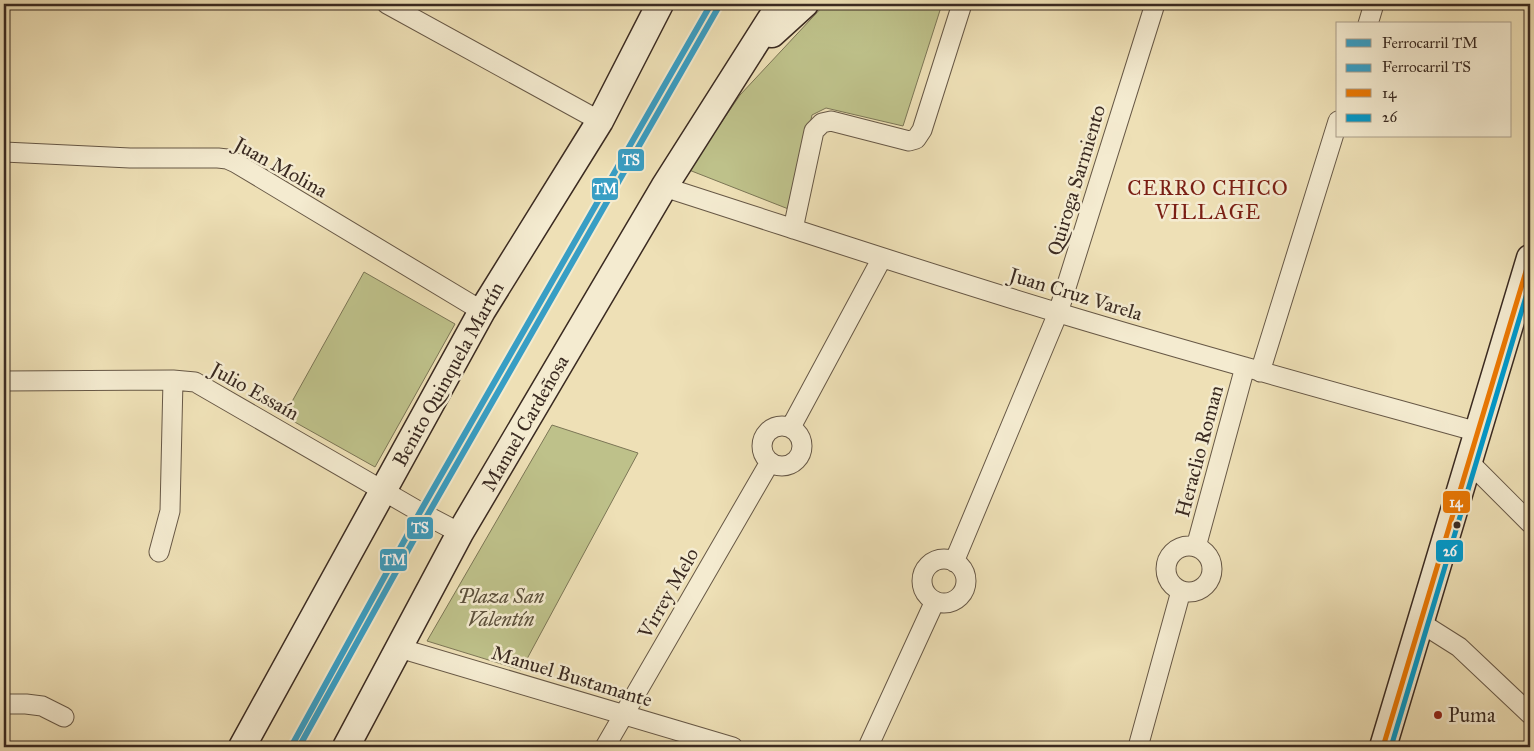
<svg xmlns="http://www.w3.org/2000/svg" width="1534" height="751" viewBox="0 0 1534 751" font-family="'IM FELL Great Primer',serif">
<style>
.green{fill:#bec18a;stroke:#7c7656}
.lines{fill:none;stroke-linecap:round;stroke-linejoin:round}
.street-casing{stroke:#675846;stroke-width:21}
.secondary-casing{stroke:#3a2a21;stroke-width:29}
.street{stroke:#f4ebd0;stroke-width:19}
.secondary{stroke:#f4ebd0;stroke-width:26}
.bus-1-casing{stroke:#f4ebd0;stroke-width:9}
.bus-2-casing{stroke:#f4ebd0;stroke-width:9}
.bus-1{stroke:#eb7803;stroke-width:5}
.bus-2{stroke:#0099cb;stroke-width:5}
.rail-1-casing{stroke:#f4ebd0;stroke-width:10}
.rail-2-casing{stroke:#f4ebd0;stroke-width:10}
.rail-1{stroke:#389ec4;stroke-width:6}
.rail-2{stroke:#389ec4;stroke-width:6}
.bus-dot{fill:#3a2a21;stroke:#f4ebd0;stroke-width:2}
.poi-dot{fill:#8f2418;stroke:#f4ebd0;stroke-width:2}
.labels{text-anchor:middle;dominant-baseline:central;stroke-width:5;stroke-linejoin:round;paint-order:stroke}
.street-label{font-size:20px;fill:#3a2a21;stroke:#f4ebd0}
.park-label{font-size:20px;font-style:italic;fill:#5b503b;stroke:#f4ebd0}
.poi-label{font-size:20px;fill:#3a2a21;stroke:#f4ebd0;text-anchor:start}
.neighbourhood-label{font-size:21px;letter-spacing:1px;fill:#7a1f14;stroke:#f4ebd0}
.line-badge{stroke:#f4ebd0;stroke-width:2}
.badge-label{font-size:14px;text-anchor:middle;font-weight:bold;fill:#fff}
</style>
<rect width="100%" height="100%" fill="#eee0b6"/>
<filter id="stains"><feTurbulence type="fractalNoise" baseFrequency=".004" numOctaves="4"/><feColorMatrix values="0 0 0 0 .2 0 0 0 0 .09 0 0 0 0 .02 0 0 0 .5 -.17"/></filter>
<radialGradient id="worn" r=".72"><stop offset=".6" stop-color="#630" stop-opacity="0"/><stop offset="1" stop-color="#630" stop-opacity=".3"/></radialGradient>
<path class="green" d="M825,4h117l-39,122 -77,-18 -14,7 -21,95 -102,-40 51,-75z
M364,272l91,52 -80,143 -91,-51z
M552,425l86,28 -117,217 -94,-29z"/>
<g class="lines">
<defs>
<path id="street" d="M387,4l213,117
M1368,24l6,-20
M4,152l126,6h88l9,1 9,4 246,148
M664,187c131,42 262,86 395,126 139,42 279,80 419,119
M793,229l21,-98 8,-8 9,-2 78,20 7,-2 6,-9 40,-126
M1260,372l78,-251
M4,381l169,-1 22,2 225,130 40,21
M762 446a20 20 0 1 1 40 0a20 20 0 1 1-40 0Z
M791,427l91,-169
M1469,462l61,61
M1166 569a23 23 0 1 1 46 0a23 23 0 1 1-46 0Z
M1196,547l49,-180
M159,552l11,-41 3,-131
M922 581a22 22 0 1 1 44 0a22 22 0 1 1-44 0Z
M954,562l104,-249 97,-309
M1421,623l38,24 71,67
M399,648l334,99
M4,704h22l16,2 22,11
M605,747l165,-285
M868,747l67,-146
M1138,747l43,-156"/>
<path id="secondary" d="M772,34l33,-30
M242,747l240,-436 118,-190 60,-117
M346,747l114,-214 204,-346 106,-167 11,-16
M1383,747l147,-489"/>
</defs>
<use href="#street" class="street-casing"/>
<use href="#secondary" class="secondary-casing"/>
<use href="#street" class="street"/>
<use href="#secondary" class="secondary"/>
<defs>
<path id="bus-1" d="M1383,747l147,-489"/>
<path id="bus-2" d="M1391,747l139,-464"/>
</defs>
<use href="#bus-1" class="bus-1-casing"/>
<use href="#bus-2" class="bus-2-casing"/>
<use href="#bus-1" class="bus-1"/>
<use href="#bus-2" class="bus-2"/>
<defs>
<path id="rail-1" d="M291,747l129,-235 291,-508"/>
<path id="rail-2" d="M299,747l128,-231 291,-508"/>
</defs>
<use href="#rail-1" class="rail-1-casing"/>
<use href="#rail-2" class="rail-2-casing"/>
<use href="#rail-1" class="rail-1"/>
<use href="#rail-2" class="rail-2"/>
</g>
<circle class="bus-dot" cx="1457" cy="525" r="4.5"/>
<circle class="poi-dot" cx="1438" cy="715" r="5"/>
<g class="labels">
<g class="street-label">
<text transform="translate(281 167) rotate(29)">Juan Molina</text>
<text transform="translate(1076 180) rotate(-73)">Quiroga Sarmiento</text>
<text transform="translate(1076 294) rotate(17)">Juan Cruz Varela</text>
<text transform="translate(448 374) rotate(-61)">Benito Quinquela Martín</text>
<text transform="translate(255 391) rotate(29)">Julio Essaín</text>
<text transform="translate(525 423) rotate(-60)">Manuel Cardeñosa</text>
<text transform="translate(1199 451) rotate(-75)">Heraclio Roman</text>
<text transform="translate(668 593) rotate(-60)">Virrey Melo</text>
<text transform="translate(572 676) rotate(17)">Manuel Bustamante</text>
</g>
<g class="park-label">
<text x="501" y="596">Plaza San<tspan x="501" dy="23">Valentín</tspan></text>
</g>
<g class="poi-label">
<text x="1448" y="715">Puma</text>
</g>
<g class="neighbourhood-label">
<text x="1208" y="188">CERRO CHICO<tspan x="1208" dy="24">VILLAGE</tspan></text>
</g>
</g>
<g class="line-badge">
<rect x="617" y="148" width="28" height="24" rx="5" fill="#389ec4"/>
<rect x="591" y="177" width="28" height="24" rx="5" fill="#389ec4"/>
<rect x="1442" y="490" width="29" height="24" rx="5" fill="#eb7803"/>
<rect x="406" y="516" width="28" height="24" rx="5" fill="#389ec4"/>
<rect x="1435" y="539" width="29" height="24" rx="5" fill="#0099cb"/>
<rect x="379" y="548" width="29" height="24" rx="5" fill="#389ec4"/>
</g>
<g class="badge-label">
<text x="631" y="165">TS</text>
<text x="605" y="194">TM</text>
<text x="1456" y="507">14</text>
<text x="420" y="533">TS</text>
<text x="1450" y="556">26</text>
<text x="394" y="565">TM</text>
</g>
<rect width="1534" height="751" fill="none" stroke="#eee0b6" stroke-width="20"/>
<rect x="5" y="5" width="1524" height="741" fill="none" stroke="#3a2a21" stroke-width="2.5"/>
<rect x="10" y="10" width="1514" height="731" fill="none" stroke="#3a2a21"/>
<rect x="1336" y="22" width="175" height="115" fill="#f4ebd0" stroke="#aa9e8a"/>
<rect x="1346" y="39" width="25" height="8" fill="#389ec4" stroke="#aa9e8a"/>
<text x="1382" y="48" font-size="15" fill="#3a2a21">Ferrocarril TM</text>
<rect x="1346" y="64" width="25" height="8" fill="#389ec4" stroke="#aa9e8a"/>
<text x="1382" y="72" font-size="15" fill="#3a2a21">Ferrocarril TS</text>
<rect x="1346" y="89" width="25" height="8" fill="#eb7803" stroke="#aa9e8a"/>
<text x="1382" y="98" font-size="15" fill="#3a2a21">14</text>
<rect x="1346" y="114" width="25" height="8" fill="#0099cb" stroke="#aa9e8a"/>
<text x="1382" y="122" font-size="15" fill="#3a2a21">26</text>
<rect width="100%" height="100%" filter="url(#stains)"/>
<rect width="100%" height="100%" fill="url(#worn)"/>
</svg>
